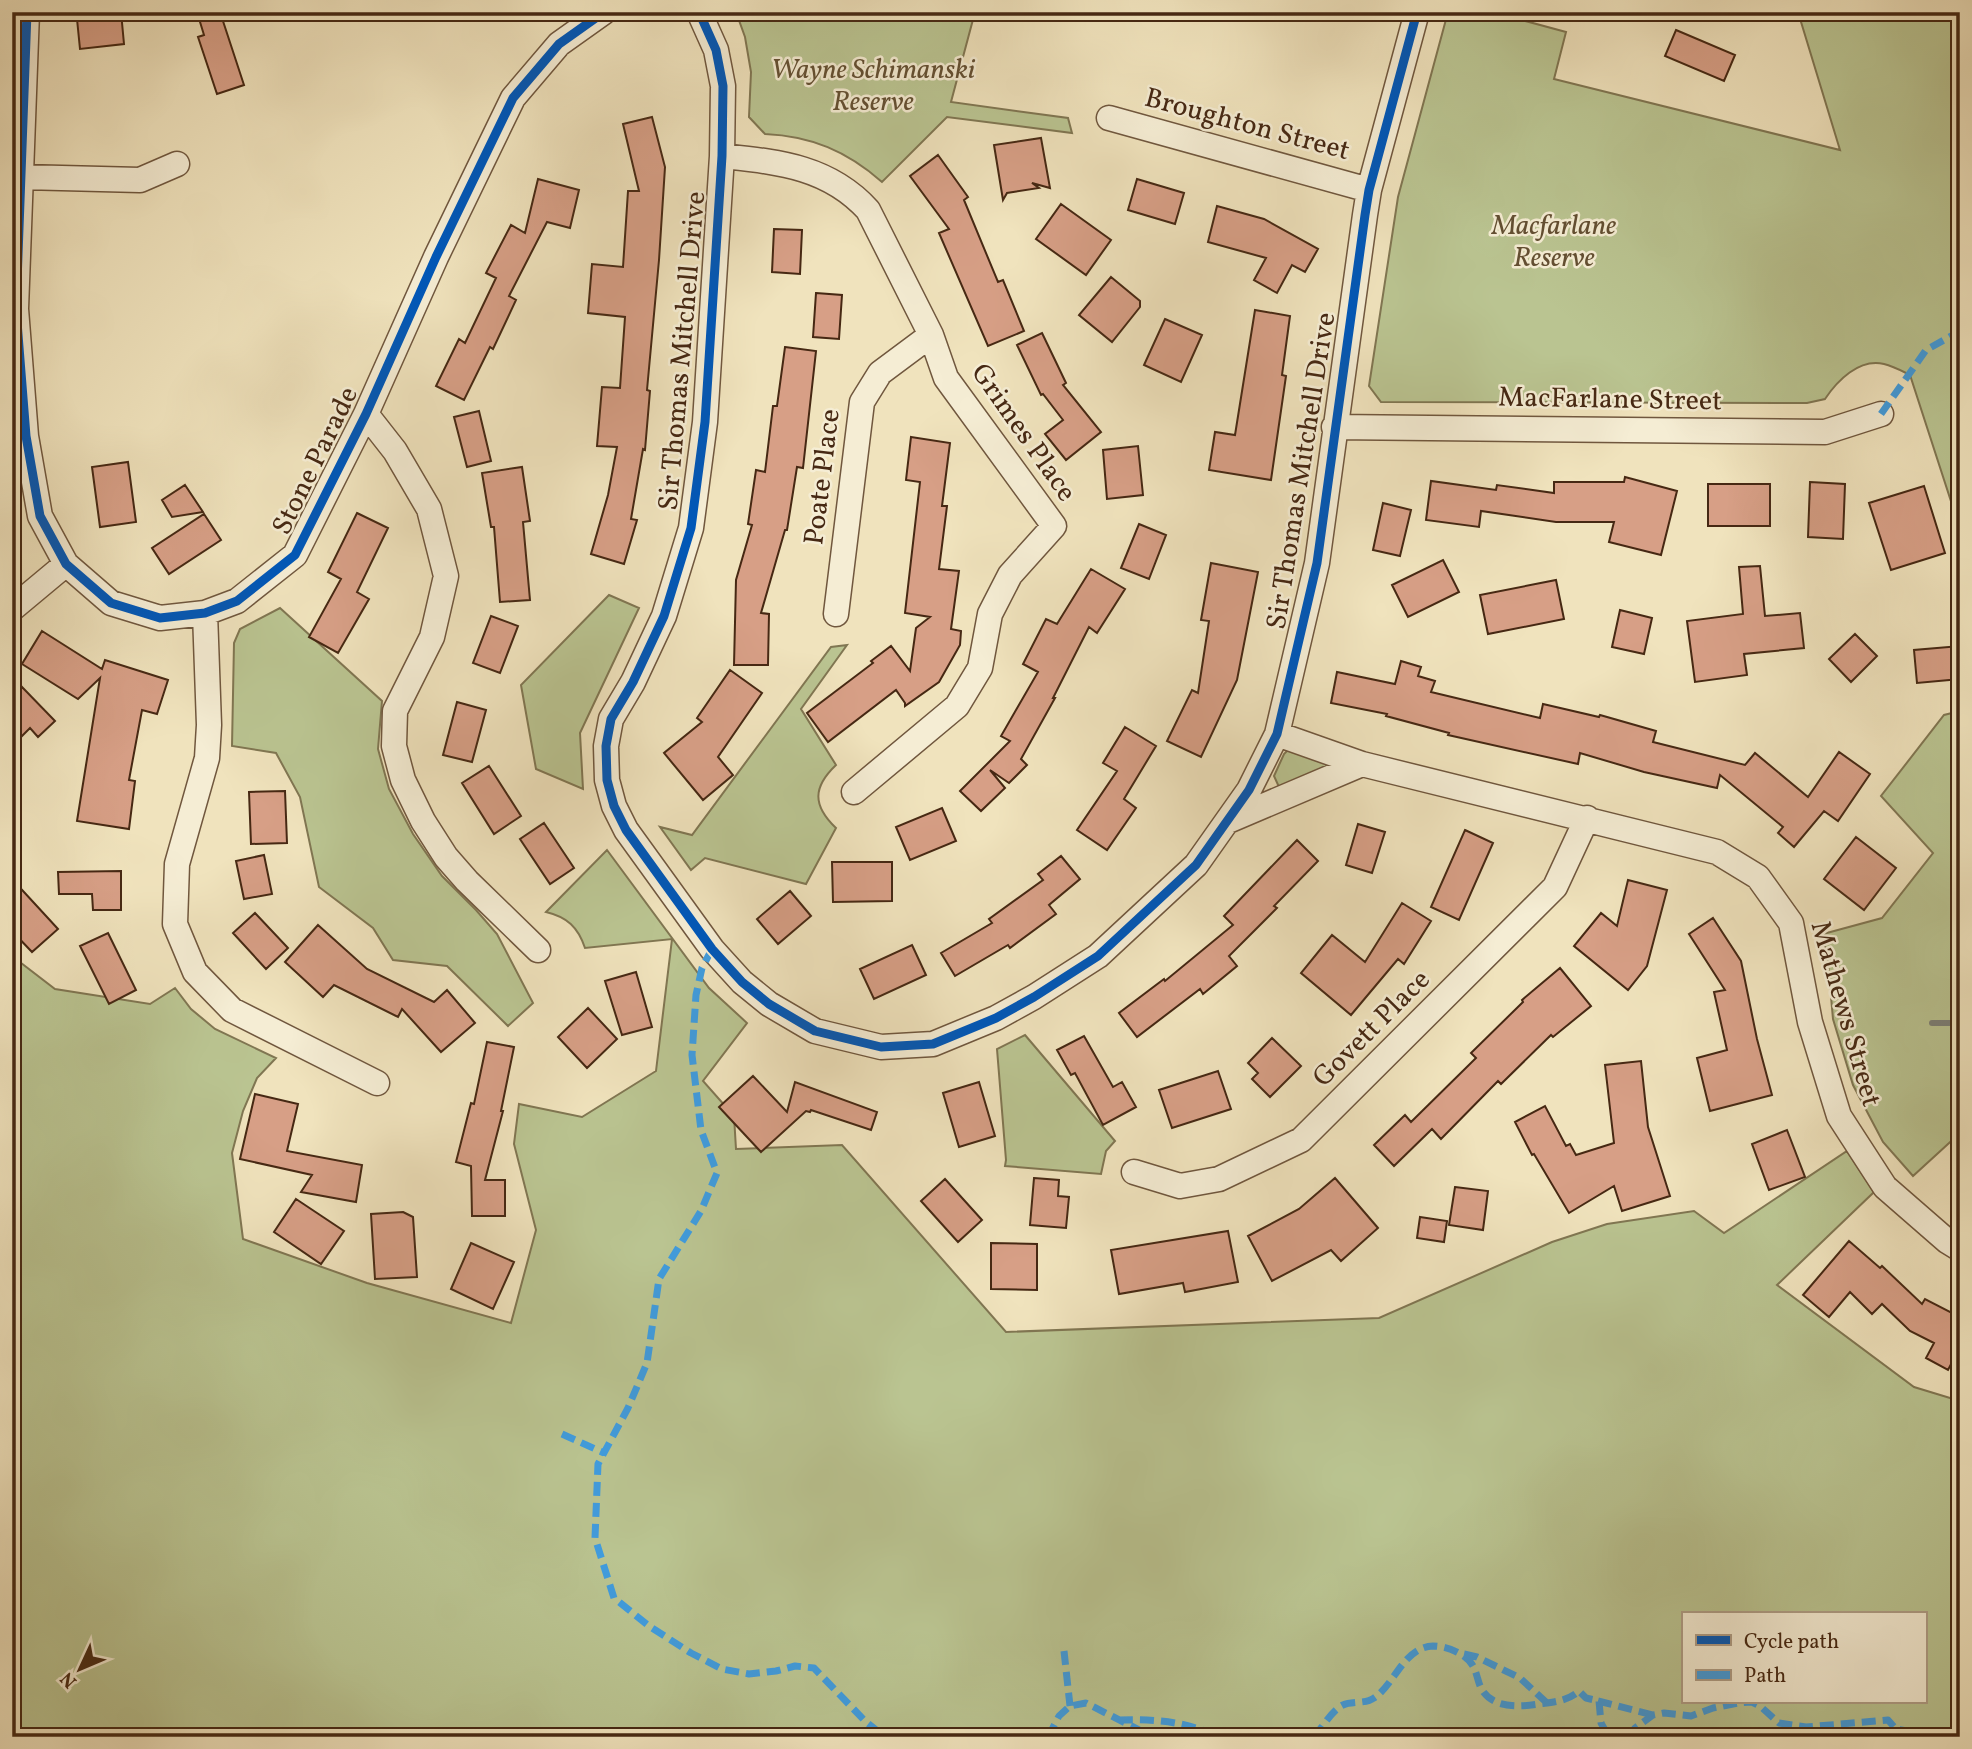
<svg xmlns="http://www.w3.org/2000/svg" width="1972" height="1749" viewBox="0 0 1972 1749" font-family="Vollkorn,serif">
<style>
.green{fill:#bac491;stroke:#807652;stroke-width:2;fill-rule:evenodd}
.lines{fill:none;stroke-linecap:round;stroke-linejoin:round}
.stream{stroke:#7b8078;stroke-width:6}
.building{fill:#d79f86;stroke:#462813;stroke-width:2}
.minor-casing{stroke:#70573e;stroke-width:27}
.minor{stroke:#f5edd4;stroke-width:24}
.quiet{stroke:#409cde;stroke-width:7;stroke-dasharray:14 7;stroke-linecap:butt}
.cycleway-casing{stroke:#f5edd4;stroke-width:13}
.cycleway{stroke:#0057b8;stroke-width:9}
.labels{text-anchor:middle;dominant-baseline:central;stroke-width:5;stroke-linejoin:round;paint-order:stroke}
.park-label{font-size:28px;font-style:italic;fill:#634f32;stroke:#f5edd4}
.street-label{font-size:28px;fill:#462813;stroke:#f5edd4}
</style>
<rect width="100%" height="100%" fill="#f0e3bd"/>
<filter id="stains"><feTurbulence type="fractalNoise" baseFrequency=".00286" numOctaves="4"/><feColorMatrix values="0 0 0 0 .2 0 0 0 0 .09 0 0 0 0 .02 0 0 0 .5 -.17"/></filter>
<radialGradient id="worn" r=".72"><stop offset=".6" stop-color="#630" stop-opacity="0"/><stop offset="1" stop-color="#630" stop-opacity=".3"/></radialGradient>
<path class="green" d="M736,12h239l-24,90 117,16 4,15 -125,-16 -65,65c-35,-31 -71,-46 -117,-48l-16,-17 2,-45 -6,-35z
M1448,12h44l74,20 -12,47 286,71 -42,-138h162v517l-50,-154c-8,-4 -17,-9 -26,-11 -25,-6 -47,17 -59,35l-18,4 -426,-1 -12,-16 29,-189z
M609,595l30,13 -59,125 3,56 -47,-20 -15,-84z
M280,608l102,93 -4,48 11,40 24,45 29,42 34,34 21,24 36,69 -25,23 -61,-60 -54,-6 -20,-32 -54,-41 -19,-90 -24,-44 -44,-7 2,-103 6,-14z
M847,645l-46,64 35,56c-23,22 -24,40 0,63l-30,56 -101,-26 -14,12 -31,-43 32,8 139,-188z
M1960,711v422l-47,43 -30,-34 -30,-57 -20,-66 -5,-56 -5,-29 59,-16 51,-65 -52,-57 63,-81z
M1288,750l39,14 -4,7 -44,16 -5,-11 10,-22z
M607,850l102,138 38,35 -44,58 31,35 2,33 106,-4 164,187 373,-14 173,-76 55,-18 87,-13 30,22 123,-82 27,41 -97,93 137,102 46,14v336h-1948v-781l43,33 95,15 25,-16 16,21 24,20 61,29 -19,20 -14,33 -11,42 11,86 124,44 144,40 25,-93 -22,-86 5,-40 63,13 74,-46 16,-132 -87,9c-7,-21 -18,-31 -39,-36zM1683,1614h242v88h-242z
M1025,1035l90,106 -9,10 -5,23 -96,-8 1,-6 -9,-111z"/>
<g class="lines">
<path class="stream" d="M1932,1023h28"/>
</g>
<path class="building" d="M95,12h26l3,32 -44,5 -3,-30 18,-2z
M197,12h23l24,73 -27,9 -19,-57 6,-2z
M1676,30l59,25 -11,26 -59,-25z
M652,117l13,50 -6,93 -12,130 3,1 -5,59 -2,-1 -12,70 6,1 -13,44 -33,-10 17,-59 9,-48 -20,-1 5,-59 18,1 5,-71 -37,-4 4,-49 31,3 5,-76h11l-16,-67z
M1041,138l9,50 -18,-5 7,5 -32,5 -4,7 -9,-55z
M938,155l30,42 -4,3 34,82 5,-2 21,51 -36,15 -49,-113 10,-4 -39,-53z
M538,179l41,11 -9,38 -23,-6 -38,74 7,4 -23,49 -3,-2 -26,53 -28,-14 23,-47 6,4 31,-65 -10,-5 25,-48 14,8z
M1137,179l47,14 -9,31 -47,-14z
M1061,204l50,36 -25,35 -50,-36z
M1217,206l47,13 54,30 -13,23 -13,-7 -15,28 -23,-13 12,-22 -58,-16z
M774,229l28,1 -2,44 -28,-2z
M1111,277l29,24v6l-28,35 -33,-27z
M816,293l26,2 -3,44 -26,-2z
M1255,310l35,6 -8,59 4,1 -15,104 -62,-10 6,-38 20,3z
M1165,319l37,16 -21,47 -37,-17z
M1042,333l24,50 -3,2 38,47 -35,28 -21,-26 18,-14 -20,-26 -2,1 -24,-50z
M785,347l31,4 -13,117 -6,-1 -10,63h-2l-24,83 8,1 -1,51h-34l2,-85 16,-55 -4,-1 8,-54 9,2 8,-66h4z
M479,411l12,50 -24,6 -13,-50z
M911,437l39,6 -8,63h5l-8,63 20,2 -8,58 10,2 -1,14 -21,37 -34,24v-3l-9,-13 -68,52 -21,-29 66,-50 -2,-2 20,-15 19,25 6,-43 14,-11 -25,-4 15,-131 -14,-2z
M1138,446l5,49 -36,4 -4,-49z
M128,462l8,60 -36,5 -8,-60z
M522,467l8,54 -7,1 7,78 -30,2 -6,-75h-3l-9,-54z
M1625,477l52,14 -16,64 -52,-13 5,-20h-58l-75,-11 -2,16 -53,-7 5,-39 65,9 1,-5 57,8v-11h70z
M1810,482l35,2 -2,55 -35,-2z
M1708,484h62v42h-62z
M185,485l18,27 -31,5 -10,-17z
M1924,486l21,67 -54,17 -22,-67z
M1383,503l28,7 -11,46 -27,-6z
M357,513l31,15 -31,64 12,7 -31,54 -29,-16 32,-58 -13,-7z
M204,514l17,26 -52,34 -17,-26z
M1139,524l27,11 -17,44 -28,-11z
M1443,560l16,32 -51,25 -16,-32z
M1211,563l47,9 -21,108 -36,77 -34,-16 25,-51 6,3 11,-72 -8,-1z
M1760,566l5,50 35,-3 4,35 -60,6 3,21 -52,7 -8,-61 56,-7 -4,-47z
M1091,569l34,20 -28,44 -8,-6 -36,71h2l-34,61 6,6 -18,18 -19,-13 15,18 -24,23 -21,-20 50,-50 -9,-5 37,-64 -15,-8 23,-45 11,5z
M1556,580l8,39 -76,15 -8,-39z
M1620,610l32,8 -8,36 -32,-7z
M491,616l27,10 -18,47 -27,-10z
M42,631l60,38 3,-9 63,20 -11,34 -15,-4 -13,70 6,1 -6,48 -52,-8 23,-143 -22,21 -56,-35z
M1855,634l22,22 -26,26 -22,-23z
M1960,646v33l-43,4 -3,-33z
M1401,661l20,6 -3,9 17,5 -4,11 109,26 3,-14 56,13 1,-2 56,16 -3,11 92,23 10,-12 53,44 31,-45 31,22 -32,47 -14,-10 -30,36 -16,-14 5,-6 -63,-52 -3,13 -73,-16 -64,-19 -2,11 -130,-29 1,-2 -63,-17 1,-2 -56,-11 6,-31 58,12z
M730,670l32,23 -44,64 15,18 -30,25 -39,-47 38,-31 -5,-4z
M22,687l33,34 -17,16 -8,-9 -18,18v-50z
M457,702l29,8 -14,52 -29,-7z
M1125,727l31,19 -32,53 12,9 -29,42 -30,-20 40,-59 -14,-8z
M489,766l32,50 -27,18 -32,-51z
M285,791l2,52 -36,1 -2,-52z
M942,808l14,33 -46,19 -14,-33z
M544,823l30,45 -24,16 -30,-45z
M1358,824l27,8 -13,41 -26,-8z
M1465,830l28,13 -34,77 -28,-13z
M1856,837l40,31 -32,42 -40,-31z
M1297,840l21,21 -44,45 3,2 -48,48 8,10 -34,28 -3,-5 -63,48 -18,-24 45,-34 1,2 68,-56 -9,-9z
M264,855l8,39 -28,5 -8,-38z
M1061,856l19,23 -31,26 7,9 -46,34 -2,-3 -53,31 -14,-23 51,-30 -3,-4 54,-39 -5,-6z
M832,862h60v39l-59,1z
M121,871v39h-28l-1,-16h-33l-1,-22z
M12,879l46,50 -26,23 -20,-21z
M1628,880l39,10 -20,76 -19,24 -54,-44 27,-33 16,13z
M790,891l21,25 -33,28 -21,-25z
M1402,903l29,18 -27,43 -6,-5 -47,56 -50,-42 31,-38 33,27z
M255,913l33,35 -22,21 -33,-36z
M1713,918l28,43 16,78 15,56 -62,16 -13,-53 30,-8 -13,-58 11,-2 -36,-56z
M318,925l49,44 67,33 13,-12 28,33 -34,29 -39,-43 -4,8 -64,-32 -11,12 -38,-35z
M108,933l28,57 -27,14 -29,-58z
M912,945l14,30 -52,24 -14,-30z
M1560,968l31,38 -38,31 -2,-2 -50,49 -3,-3 -57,58 -9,-10 -38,37 -20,-21 31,-30 6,7 65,-64 -5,-5 52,-51 -1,-2z
M636,972l16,55 -30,8 -17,-54z
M588,1008l29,31 -30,29 -29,-31z
M1084,1036l29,51 9,-5 14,25 -33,18 -28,-52 -4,2 -14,-25z
M1272,1038l29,28 -31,31 -18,-18 6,-6 -10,-10z
M487,1042l27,5 -13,64h2l-18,69h20v36h-33l-1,-50 -15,-4 15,-59 3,1z
M1641,1061l7,66 22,69 -48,15 -8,-25 -45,27 -35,-59 -2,1 -17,-33 30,-16 21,40 4,-2 6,11 38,-12 -9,-78z
M1218,1071l13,38 -59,19 -13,-38z
M753,1076l34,36 8,-30 82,30 -6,18 -60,-20 -1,2 -4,-1 -45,41 -42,-45z
M979,1082l16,54 -36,11 -16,-54z
M255,1094l43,10 -11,47 75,14 -6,37 -55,-10 11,-17 -72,-16z
M1787,1130l18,47 -36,13 -17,-46z
M1034,1178l25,2 -1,16 11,1 -3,31 -36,-3z
M1335,1178l43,50 -37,33 -10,-11 -59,31 -24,-45 51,-27z
M945,1179l37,41 -24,22 -37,-41z
M1455,1187l33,4 -5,39 -34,-5z
M296,1199l48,32 -23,33 -47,-32z
M403,1212l10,5 4,60 -42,2 -4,-65z
M1420,1217l27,4 -3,21 -27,-4z
M1228,1231l10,51 -53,10 -2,-9 -64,11 -8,-44z
M1849,1241l31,27 2,-2 40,38 3,-5 35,18v30l-12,23 -22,-12 8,-15 -24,-12 -28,-27 -10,10 -22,-22 -21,25 -26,-22z
M471,1243l43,19 -21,47 -42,-20z
M991,1243l46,1v46l-46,-1z"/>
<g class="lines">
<defs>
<path id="minor" d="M27,12l-11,297 10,127 14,80 26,48 45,39 49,15 45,-5 32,-12 58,-46 71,-141 70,-157 77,-159 46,-54 45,-32
M699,12l17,38 7,36 -1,70 -17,266 -14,106 -27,88 -31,66 -22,37 -5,27 1,34 7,26 12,24 86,119 30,33 27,22 46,27 66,16 52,-3 63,-26 38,-21 64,-41 98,-91 53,-75 28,-56 40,-171 48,-348 4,-25 48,-178
M1109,118l260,72
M722,156c55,6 106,10 146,54l63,125 15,43 108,148 -44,49 -20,39 -10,54 -23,38 -103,86
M22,177l118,3 37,-16
M366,414l29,37 34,58 17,67 -14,61 -37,74 -1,35 9,34 20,41 23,36 21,24 71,69
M1334,427l491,5 56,-18
M12,609l54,-45
M205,613l4,112 -2,33 -30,106 -2,60 20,48 37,38 145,73
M836,614l26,-212 18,-29 51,-38
M1277,734l85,30 355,88 41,25 33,46 19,99 29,94 46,71 62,54 13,8
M1228,821l134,-57
M1134,1172l46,14 39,-7 82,-39 254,-253 32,-69"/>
</defs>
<use href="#minor" class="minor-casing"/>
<use href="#minor" class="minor"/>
<path class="quiet" d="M1881,414l45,-64 34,-19
M712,949l-10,19 -6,27 -4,60 9,75 16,43 -16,38 -42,68 -12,84 -19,45 -30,56 -3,74 19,60 35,28 42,27 31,16 27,5 27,-3 19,-5 19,2 52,54 19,15
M562,1434l42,19
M1064,1651l6,55
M1464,1654l13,3 43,21 27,25
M1598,1701l55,14
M1119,1720c32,-1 70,1 98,17
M1048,1737l11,-21 11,-10 16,-3 67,34
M1314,1737c8,-9 18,-27 29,-32 9,-4 23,-1 31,-7 21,-14 30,-51 59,-52 14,0 35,8 41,22 3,6 4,14 7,20 11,21 38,19 58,16 15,-2 29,-3 40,-13l7,7 13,3 2,22 8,14
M1629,1737l6,-9 18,-13 11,-2 27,3 22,-8 25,-5 14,-1 8,4 19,17 27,4 82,-7 8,9 30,5 34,-1"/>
<defs>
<path id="cycleway" d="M27,12l-11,297 10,127 14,80 26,48 45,39 49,15 45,-5 32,-12 58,-46 71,-141 70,-157 77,-159 46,-54 45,-32
M699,12l17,38 7,36 -1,70 -17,266 -14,106 -27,88 -31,66 -22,37 -5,27 1,34 7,26 12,24 86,119 30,33 27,22 46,27 66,16 52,-3 63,-26 38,-21 64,-41 98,-91 53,-75 28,-56 40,-171 48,-348 4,-25 48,-178"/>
</defs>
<use href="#cycleway" class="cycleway-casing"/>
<use href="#cycleway" class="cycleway"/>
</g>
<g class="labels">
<g class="park-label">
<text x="873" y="70">Wayne Schimanski<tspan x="873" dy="32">Reserve</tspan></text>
<text x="1554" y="226">Macfarlane<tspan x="1554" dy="32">Reserve</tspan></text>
</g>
<g class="street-label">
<text transform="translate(1247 125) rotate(15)">Broughton Street</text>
<text transform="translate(683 351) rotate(-85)">Sir Thomas Mitchell Drive</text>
<text transform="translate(1610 400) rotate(1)">MacFarlane Street</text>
<text transform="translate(1023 433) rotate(55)">Grimes Place</text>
<text transform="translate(316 461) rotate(-64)">Stone Parade</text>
<text transform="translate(1302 471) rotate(-81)">Sir Thomas Mitchell Drive</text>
<text transform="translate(823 477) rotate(-83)">Poate Place</text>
<text transform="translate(1845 1014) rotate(74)">Mathews Street</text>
<text transform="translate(1372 1029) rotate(-45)">Govett Place</text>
</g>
</g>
<rect width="1972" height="1749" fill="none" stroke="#f0e3bd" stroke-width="42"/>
<rect x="14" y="14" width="1944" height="1721" fill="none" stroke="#462813" stroke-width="3.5"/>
<rect x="21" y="21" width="1930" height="1707" fill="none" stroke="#462813" stroke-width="2"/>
<rect x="1682" y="1612" width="245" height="91" fill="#f5edd4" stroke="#af9e87" stroke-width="2"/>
<rect x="1696" y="1635" width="35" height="10" fill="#0057b8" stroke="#af9e87" stroke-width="2"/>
<text x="1744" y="1648" font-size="21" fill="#462813">Cycle path</text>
<rect x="1696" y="1670" width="35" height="10" fill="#409cde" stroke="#af9e87" stroke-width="2"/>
<text x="1744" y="1682" font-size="21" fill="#462813">Path</text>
<g transform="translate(80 1669) rotate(226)" stroke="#f5edd4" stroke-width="5" paint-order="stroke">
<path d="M0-5L12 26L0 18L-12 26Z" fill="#462813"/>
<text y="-10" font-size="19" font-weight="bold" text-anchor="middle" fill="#462813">N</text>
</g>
<rect width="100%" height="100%" filter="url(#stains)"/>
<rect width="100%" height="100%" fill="url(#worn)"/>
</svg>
